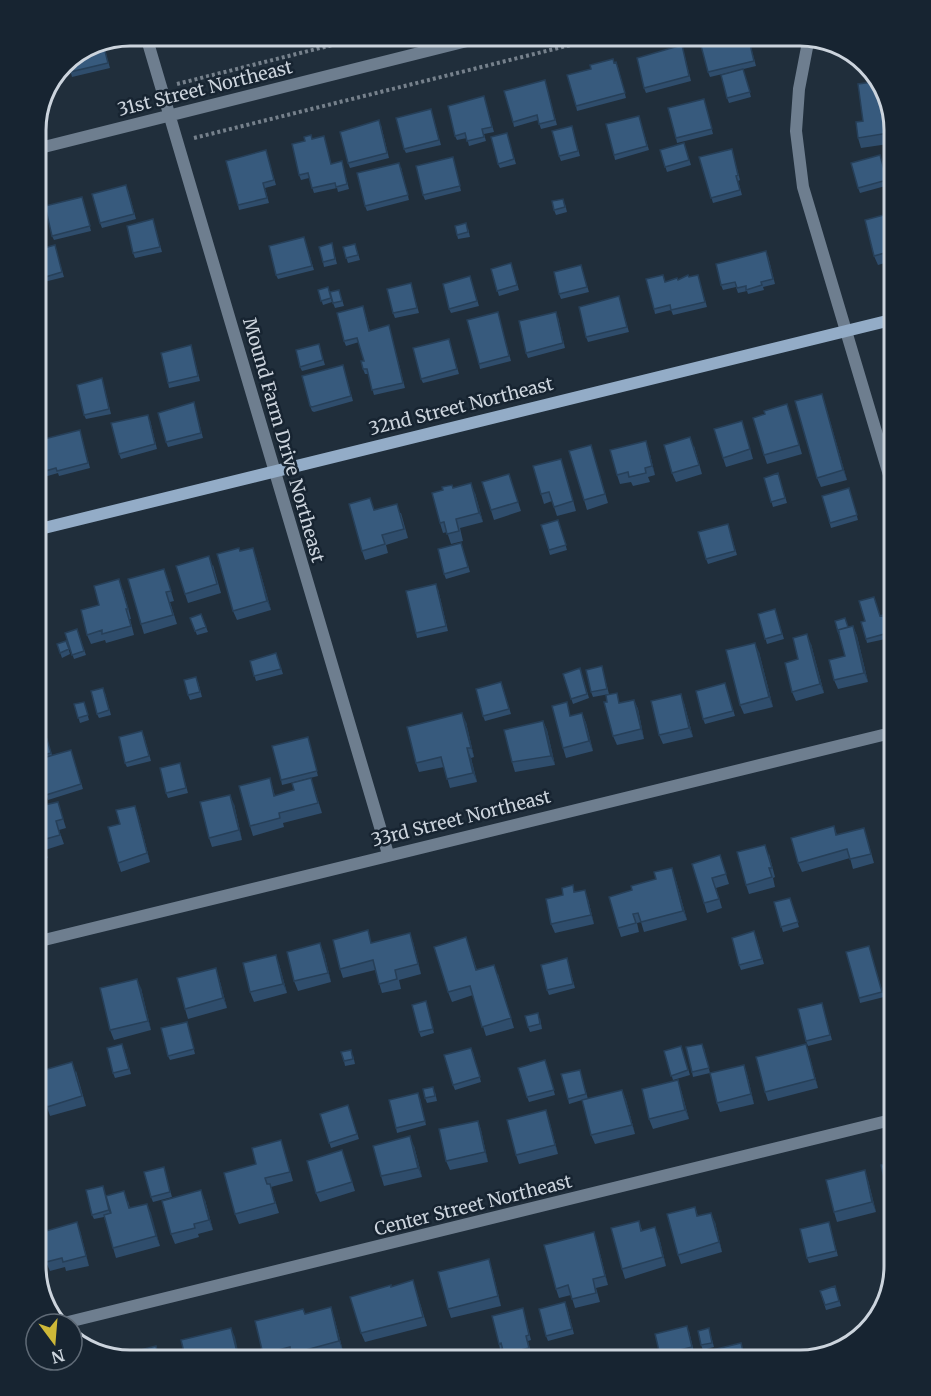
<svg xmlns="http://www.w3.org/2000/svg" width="931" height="1396" viewBox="0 0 931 1396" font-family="Merriweather,serif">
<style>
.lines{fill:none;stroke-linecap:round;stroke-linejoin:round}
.path{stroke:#76818c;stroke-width:4;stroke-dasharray:3 3;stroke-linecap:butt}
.street{stroke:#6e7e8f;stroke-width:12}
.secondary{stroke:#93acc7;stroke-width:12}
.wall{fill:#2f4d6c}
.shaded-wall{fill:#263f58}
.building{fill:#375a7d;stroke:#263f58;stroke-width:1.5}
.labels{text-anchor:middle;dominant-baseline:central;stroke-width:5;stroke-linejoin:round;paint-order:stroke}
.street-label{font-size:18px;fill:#ccd4dd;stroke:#172431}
.rim{fill:none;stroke:#ccd4dd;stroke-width:3}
</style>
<rect width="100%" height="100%" fill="#202e3b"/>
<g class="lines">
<path class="path" d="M177,84l191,-48
M194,138l413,-102"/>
<path class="street" d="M146,36l242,818
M809,37l-10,52 -3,42 7,56 92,308
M36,149l451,-113
M36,942l859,-210
M60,1324l835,-205"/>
<path class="secondary" d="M36,530l859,-211"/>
</g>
<path class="wall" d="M198,36h39l-35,10z
M722,36h26l8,30 -46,11 -2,-5z
M682,45l9,36 -45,12 -2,-5z
M104,47l6,21 -38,9 -4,-15z
M613,59l1,4 2,-1 2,5 8,31 -49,13 -1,-5 15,-37z
M62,68l2,12 -9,2z
M743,69l8,28 -22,6 -2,-5z
M545,80l12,45 -16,4 -3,-9 -24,7 -1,-5z
M484,96l10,36 -10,2 2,7 -17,5 -2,-8 -10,2 -2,-4z
M704,99l9,35 -36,9 -1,-5z
M431,109l10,36 -35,8 -2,-4z
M639,116l10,34 -34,10 -1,-5z
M863,121l32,9v13l-34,5 -3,-10z
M381,125l8,33 -39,10 -2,-5z
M572,126l8,30 -19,5 -2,-5z
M507,133l9,31 -16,4 -2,-4z
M324,136l7,28 12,2 6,23 -11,3 -1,-4 -23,5 -5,-15 -8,2 -2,-5 14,-36z
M684,143l7,22 -24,7 -7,-22z
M266,150l10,35 -11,3 4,15 -30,7 -1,-5z
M733,154l7,26 -2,1 4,14 -29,8 -14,-46z
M453,157l8,34 -36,9 -2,-5z
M882,160l7,25 -29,8 -2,-5z
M401,167l8,33 -42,11 -2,-5z
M128,190l8,29 -34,9 -2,-5z
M82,197l9,34 -37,9 -2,-4z
M565,204l2,8 -11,3 -2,-5z
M895,212v48l-17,5 -4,-9z
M153,219l9,33 -27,6 -2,-5z
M468,228l2,9 -12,2 -1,-4z
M304,237l10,33 -36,9 -2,-4z
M355,244l5,16 -12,3 -5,-16z
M333,248l4,16 -13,3 -1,-5z
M56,250l8,27 -20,5 -2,-4z
M768,256l7,28 -12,3 1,3 -16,4 -1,-3 -9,2 -2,-6 -13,3 -2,-5z
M511,263l8,27 -20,6 -8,-27z
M581,265l8,27 -28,7 -2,-5z
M698,275l9,32 -34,8 -2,-5 -16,4 -1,-5 11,-27z
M470,276l9,30 -28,7 -2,-4z
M411,283l8,30 -24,5 -2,-5z
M328,287l4,15 -9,3 -5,-15z
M339,290l5,16 -9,2 -2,-5z
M619,296l10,36 -41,10 -2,-5z
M363,306l7,25 19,-6 16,63 -31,7 -6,-21h-3l-2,-5 1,-8 -5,-19 -13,4 -2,-5z
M499,317l12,44 -31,8 -1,-5z
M558,317l7,31 -37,10 -2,-5z
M449,339l10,35 -36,9 -2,-4z
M191,345l9,36 -31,7 -1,-5z
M320,349l5,16 -23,6 -2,-4z
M343,365l10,36 -39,11 -2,-1 -2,-5z
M102,378l9,36 -25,5 -2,-4z
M822,394l25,86 -26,7 -4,-9z
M787,404l15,50 -35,10 -3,-9 1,-41z
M195,407l8,31 -35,9 -2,-5z
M150,420l7,29 -36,10 -2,-5z
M80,430l10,38 -31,8 -1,-3 -14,4 -2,-5z
M745,431l8,28 -27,8 -3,-9z
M694,446l8,28 -26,8 -4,-9z
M649,450l6,25 -7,2 2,5 -17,4 -2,-4 -11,2 -3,-9z
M594,455l14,48 -21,7 -3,-10z
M564,468l12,43 -19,5 -5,-15 -8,3 -3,-10z
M778,473l9,30 -14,4 -9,-29z
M509,474l12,37 -27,9 -12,-38z
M453,488l22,5 8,29 -23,6 3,13 -12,3 -4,-12 -4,1 -3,-10z
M849,488l9,32 -27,8 -9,-32z
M375,510l26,3 7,25 -22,7 2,8 -23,7 -3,-9z
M558,520l9,30 -17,5 -9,-30z
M728,524l9,31 -29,9 -2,-5z
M461,543l9,29 -24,7 -2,-5z
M240,551l16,6 15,53 -34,10 -4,-9z
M213,565l8,28 -33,10 -3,-9z
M167,578l7,23 -4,1 7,22 -33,10 -3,-10z
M123,589l8,30h-1l4,16 -28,8 -1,-3 -14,4 -4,-9 12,-30z
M438,589l10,42 -31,7 -1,-5z
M775,609l9,30 -17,5 -9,-30z
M201,614l7,18 -11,3 -7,-17z
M883,615l7,23 -23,5 -1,-4 14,-23z
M853,626l4,10 11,46 -30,7 -4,-9 11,-24 -5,-19 -2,-5 10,-5z
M77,629l9,26 -12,4 -9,-26z
M66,641l4,13 -8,4 -5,-14z
M811,644l13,49 -28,8 -4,-9 6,-33z
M759,652l14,55 -29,7 -4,-9z
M276,653l7,21 -27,7 -6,-20z
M36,655l5,21 -5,1z
M580,668l9,30 -16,6 -10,-30z
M603,671l6,23 -16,3 -2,-5z
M198,682l4,15 -12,3 -2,-5z
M501,682l10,32 -26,7 -2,-5z
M725,683l10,33 -30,8 -2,-5z
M105,693l6,22 -12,3 -2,-4z
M36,699l9,29 -9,3z
M634,700l4,9 6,30 -27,6 -4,-9 8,-33z
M84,702l5,18 -9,3 -6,-19z
M684,703l9,34 -30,7 -4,-9z
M582,713l4,10 7,28 -27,7 -3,-10 8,-32z
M543,721l4,9 8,35 -40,7 -3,-10z
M466,722l8,35 -3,1 6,24 -27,6 -6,-21 -25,5 -3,-9z
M144,736l7,25 -24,6 -2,-4z
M308,737l10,39 -36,9 -1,-5z
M47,739l5,16 19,-5 12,39 -35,11 -12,-38v-19z
M180,763l8,30 -20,5 -2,-5z
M270,778l5,18 19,-6 17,-12 11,35 -39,10 1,4 -31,9 -3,-10z
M36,790l5,16 20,6 5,16 -7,2 5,14 -19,6 3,8 -12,3z
M234,804l8,36 -30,7 -3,-9z
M135,806l3,9 12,47 -29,10 -3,-9 2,-39z
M834,826l3,9 27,-7 10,35 -21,6 -3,-11 -48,14 -4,-9z
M769,854l6,23 -2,1 2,9 -26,7 -3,-9z
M720,855l9,29 -13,4 6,20 -15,5 -3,-10z
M675,877l12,43 -43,12 -3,-10 -4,1 2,9 -18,5 -3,-9 14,-38z
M790,898l9,29 -16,5 -9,-30z
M588,899l6,25 -39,9 -4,-9z
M756,936l8,28 -23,6 -2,-5z
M466,937l11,33 21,4 16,54 -28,8 -13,-41 -21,7 -4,-10z
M372,942h41l8,32 -22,6 2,9 -19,4 -7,-23 -32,8 -3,-9z
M869,946l15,51 -24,6 -1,-5z
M324,953l7,29 -33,9 -4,-10z
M567,958l8,30 -26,7 -2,-5z
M279,964l8,29 -33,9 -4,-10z
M219,978l8,30 -39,11 -3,-10z
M141,988l10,42 -37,10 -4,-10z
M426,1001l8,32 -13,4 -2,-5z
M822,1003l10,37 -24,6 -2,-5z
M540,1018l2,11 -12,3 -2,-5z
M187,1022l8,32 -25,6 -2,-4z
M806,1044l3,10 9,34 -50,13 -3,-9z
M681,1046l9,29 -17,5 -9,-29z
M704,1048l6,25 34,-8 3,9 7,30 -34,8 -3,-9 -7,-30 -17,4 -1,-5z
M124,1049l7,25 -16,4 -2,-5z
M473,1052l8,30 -26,8 -2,-5z
M353,1055l2,9 -10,2 -1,-5z
M545,1060l10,35 -26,7 -2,-5z
M580,1070l8,29 34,-9 4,10 9,34 -40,10 -4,-9 -9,-35 -13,4 -1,-5z
M76,1071l10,35 -36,10 -3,-9z
M681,1090l8,29 -36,10 -4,-10z
M435,1092l2,9 -10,2 -2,-5z
M420,1098l6,27 -29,8 -1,-5z
M348,1105l11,34 -28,9 -11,-34z
M546,1110l3,10 9,34 -39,10 -3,-9z
M478,1121l3,9 7,32 -38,8 -4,-9z
M414,1146l8,31 -38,9 -3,-10z
M284,1150l9,31 -22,6 8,26 -40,11 -4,-10 21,-50z
M345,1159l10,32 -35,11 -4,-9z
M895,1162v49l-2,1 -3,-10z
M165,1172l7,25 -19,5 -2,-5z
M868,1180l8,32 -39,10 -3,-10z
M104,1191l6,22 18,-12 2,7 17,-4 13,42 -44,12 -12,-41 -10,2 -2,-4z
M205,1200l8,30 -15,4 1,3 -24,7 -4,-10z
M695,1207l3,9 17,6 7,30 -41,12 -3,-9z
M639,1221l3,9 17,7 7,29 -41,13 -3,-10z
M829,1222l9,34 -29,7 -2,-5z
M80,1231l9,35 -23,5 -1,-4 -15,4 -4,-9z
M597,1242l11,43 -12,3 4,14 -25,6 -4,-13 -12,3 -3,-9z
M492,1269l9,37 -50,12 -3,-9z
M835,1286l6,20 -15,4 -6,-19z
M416,1290l11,36 -62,16 -4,-9z
M567,1307l7,27 -26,7 -2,-5z
M523,1308l8,32 -3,1 3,12 -25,6 -3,-11 -3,1 -1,-5z
M334,1317l9,34 -36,9h-13l-1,-3 -12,3h-16l-2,-6z
M709,1328l5,19 -11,3 -2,-5z
M689,1331l5,21 -32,8 -2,-5z"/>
<path class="shaded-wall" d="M822,394l3,9 22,77 -4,-10z
M646,441l3,9 6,25 -3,-9z
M471,483l4,10 8,29 -4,-9z
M253,548l3,9 15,53 -4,-9z
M853,626l4,10 11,46 -4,-9z
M807,634l4,10 13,49 -4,-9z
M755,643l4,9 14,55 -4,-10z
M681,694l3,9 9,34 -4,-9z
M634,700l4,9 6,30 -3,-10z
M462,713l4,9 8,35 -3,-9z
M582,713l4,10 7,28 -4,-10z
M543,721l4,9 8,35 -4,-9z
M467,748l4,10 6,24 -4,-9z
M230,795l4,9 8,36 -3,-10z
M135,806l3,9 12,47 -3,-9z
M672,868l3,9 12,43 -4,-9z
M585,890l3,9 6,25 -3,-9z
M410,933l3,9 8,32 -3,-10z
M320,943l4,10 7,29 -3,-9z
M276,955l3,9 8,29 -4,-9z
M216,968l3,10 8,30 -4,-10z
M137,979l4,9 10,42 -3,-9z
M806,1044l3,10 9,34 -3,-9z
M744,1065l3,9 7,30 -3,-10z
M678,1080l3,10 8,29 -4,-9z
M622,1090l4,10 9,34 -3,-9z
M546,1110l3,10 9,34 -3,-9z
M478,1121l3,9 7,32 -3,-10z
M410,1136l4,10 8,31 -4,-9z
M865,1170l3,10 8,32 -4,-10z
M201,1190l4,10 8,30 -4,-10z
M147,1204l4,9 9,33 -4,-10z
M711,1213l4,9 7,30 -3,-10z
M77,1222l3,9 9,35 -3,-10z
M655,1227l4,10 7,29 -3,-9z
M594,1232l3,10 11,43 -3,-9z
M489,1259l3,10 9,37 -3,-10z
M331,1307l3,10 9,34 -4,-10z
M231,1328l4,9 5,23h-1z"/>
<path class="building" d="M198,36h21l-19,6z
M722,36h26l6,25 -46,11 -8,-30z
M682,45l7,31 -45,12 -7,-30z
M104,47l4,16 -38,9 -2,-10z
M613,59l1,4 2,-1 9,31 -49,13 -9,-31 24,-6 -1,-4z
M61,69l2,6 -5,1z
M743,69l7,23 -23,6 -6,-23z
M545,80l10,40 -16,4 -2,-9 -24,7 -9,-31z
M880,81l3,2 12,49 -37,6 -2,-16 7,-1 -5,-37z
M484,96l8,31 -10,2 2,8 -17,4 -2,-8 -10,3 -7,-30z
M704,99l8,30 -36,9 -8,-30z
M431,109l8,31 -35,9 -8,-31z
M639,116l8,30 -33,9 -8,-31z
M379,120l8,33 -39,10 -8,-31z
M572,126l6,25 -19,5 -7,-25z
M507,133l7,26 -16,5 -7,-27z
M311,135l1,4 12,-3 7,28 11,-3 5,23 -11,3 -1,-4 -23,5 -4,-15 -9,2 -7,-31 13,-3 -1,-4z
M684,143l5,17 -24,7 -5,-17z
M732,149l6,26 -2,1 4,14 -29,8 -12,-41z
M266,150l8,30 -11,3 4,15 -29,7 -12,-44z
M880,155l7,25 -29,8 -7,-25z
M453,157l7,29 -37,9 -7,-29z
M399,163l9,32 -43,11 -8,-33z
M126,185l8,29 -34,9 -8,-29z
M82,197l8,29 -38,10 -7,-30z
M563,199l2,8 -11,3 -2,-9z
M895,212v38l-21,6 -9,-36z
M153,219l7,28 -27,6 -6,-27z
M466,223l2,9 -11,3 -2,-9z
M304,237l8,29 -36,9 -7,-29z
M332,243l3,16 -12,3 -4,-15z
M355,244l3,11 -12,3 -3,-11z
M55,245l7,27 -20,6 -6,-24v-4z
M766,251l7,28 -12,3 1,3 -16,5v-4l-9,2 -2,-6 -14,3 -5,-21z
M511,263l6,22 -20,6 -6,-22z
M581,265l6,22 -28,7 -5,-22z
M663,275l2,7 12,-4 1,2 10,-5 1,2 9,-2 7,27 -34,8 -1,-5 -16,4 -8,-30z
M470,276l7,25 -28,8 -6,-25z
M411,283l6,25 -24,5 -6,-24z
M328,287l3,11 -10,3 -3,-11z
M339,290l3,11 -9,2 -3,-11z
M619,296l8,31 -41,10 -7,-30z
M363,306l6,25 20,-6 14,58 -31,7 -5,-21h-4l-2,-8h3l-7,-23 -13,3 -7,-28z
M498,312l11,44 -30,8 -12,-44z
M556,312l7,31 -37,10 -7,-32z
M449,339l8,30 -36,10 -8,-31z
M319,344l4,16 -23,7 -4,-17z
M191,345l7,31 -30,7 -7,-30z
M343,365l8,31 -39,11 -2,-1 -8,-30z
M102,378l7,31 -25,6 -7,-30z
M822,394l21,76 -26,8 -22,-77z
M194,402l7,31 -35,9 -8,-29z
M787,404l12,41 -35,10 -11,-37 12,-4 -1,-3z
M148,415l7,29 -36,10 -8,-31z
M742,421l8,28 -27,9 -9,-29z
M80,430l8,33 -31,8 -1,-3 -14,4 -6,-25v-6z
M690,437l9,28 -27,8 -8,-28z
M646,441l6,25 -7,2 1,5 -17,4 -1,-5 -11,3 -7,-25z
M591,445l14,49 -21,6 -15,-49z
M561,459l12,42 -19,6 -5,-15 -8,2 -8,-28z
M778,473l7,25 -14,4 -7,-24z
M509,474l9,28 -27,8 -9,-28z
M471,483l8,30 -23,6 3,12 -12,3 -3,-12 -4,1 -8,-30 11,-3 -1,-3 10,-2 1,3z
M849,488l8,27 -27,8 -8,-27z
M370,498l4,12 23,-6 7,25 -22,6 3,9 -23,7 -13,-47z
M558,520l8,25 -17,5 -8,-25z
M728,524l7,27 -29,8 -8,-27z
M461,543l7,24 -24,7 -6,-25z
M239,548l1,3 13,-3 14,53 -34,10 -16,-57z
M209,556l8,28 -32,10 -9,-28z
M164,569l7,22 -5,1 7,23 -32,9 -13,-45z
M119,579l9,30h-2l5,17 -29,8v-4l-15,5 -6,-25 18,-5 -5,-19z
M436,584l10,42 -30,7 -10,-42z
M874,597l6,19 3,-1 5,18 -22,6 -5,-17 4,-1 -6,-20z
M775,609l7,25 -17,5 -7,-25z
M201,614l5,13 -11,4 -5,-13z
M845,618l3,9 -10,3 1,2h-1l-3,-11z
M853,626l11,47 -30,7 -5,-20 16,-4 -7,-26z
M77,629l7,22 -12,4 -7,-22z
M807,634l13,50 -28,8 -7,-29 13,-4 -5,-21z
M66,641l3,8 -9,4 -3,-9z
M755,643l14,54 -29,8 -14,-55z
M276,653l5,16 -27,7 -4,-15z
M602,666l5,23 -16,3 -5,-22z
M580,668l7,26 -16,5 -8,-25z
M196,677l4,15 -12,3 -4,-15z
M501,682l8,27 -26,7 -7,-27z
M725,683l8,28 -30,8 -7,-28z
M103,688l6,22 -12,4 -6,-23z
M617,693l2,10 15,-3 7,29 -28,7 -9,-34h3l-1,-7z
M681,694l8,34 -30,7 -8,-34z
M36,700l7,23 -7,2z
M84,702l4,13 -10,3 -4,-14z
M567,702l3,14 12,-3 7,28 -26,7 -11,-42z
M462,713l9,35h-4l6,25 -26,6 -6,-22 -25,6 -9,-36z
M543,721l8,35 -39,6 -8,-32z
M142,731l7,25 -24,7 -6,-26z
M308,737l9,34 -36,9 -9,-34z
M47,739l4,14 -15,4v-14z
M71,750l10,34 -35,11 -10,-35z
M180,763l6,25 -20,5 -6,-25z
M270,778l4,18 20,-6 -2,-7 19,-5 7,25 -39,10 1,5 -30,8 -11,-40z
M895,791v22l-5,-20z
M36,792l4,14 18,-4 5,17 -7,2 4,14 -18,5 2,8 -8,2z
M230,795l9,35 -30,8 -9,-36z
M135,806l12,47 -29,10 -10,-36 12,-3 -4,-14z
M834,826l2,9 28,-7 7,26 -21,5 -3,-10 -49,14 -7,-25z
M765,845l7,23h-3l3,9 -26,8 -9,-33z
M720,855l6,19 -14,4 7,21 -15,4 -12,-39z
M672,868l11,43 -42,11 -3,-9 -5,1 3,9 -18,5 -9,-31 23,-7 -1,-4 25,-7 -2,-7z
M573,885l1,7 11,-2 6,25 -40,9 -5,-25 17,-4 -1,-7z
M790,898l8,24 -17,5 -7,-25z
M368,930l3,13 39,-10 8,31 -23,6 2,9 -18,5 -6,-24 -33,9 -7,-29z
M754,931l8,28 -23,6 -7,-27z
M466,937l10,33 18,-5 17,53 -29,9 -12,-41 -22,6 -14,-45z
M320,943l8,30 -34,8 -7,-29z
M869,946l13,46 -23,6 -13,-46z
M276,955l7,29 -33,8 -7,-29z
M567,958l6,26 -26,6 -6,-25z
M216,968l7,30 -38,11 -8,-31z
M137,979l11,42 -38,9 -10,-42z
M426,1001l7,28 -14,3 -7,-27z
M822,1003l8,32 -24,6 -8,-32z
M895,1010v37l-10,-35z
M538,1013l2,11 -12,3 -3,-11z
M187,1022l7,27 -26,7 -7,-28z
M122,1044l7,25 -16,4 -6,-25z
M702,1044l7,24 -17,4 -6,-25z
M806,1044l9,35 -50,13 -9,-35z
M681,1046l7,24 -17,6 -7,-25z
M471,1048l9,29 -27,8 -9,-30z
M351,1050l2,9 -9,2 -3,-9z
M545,1060l9,30 -27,7 -9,-29z
M72,1062l10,34 -35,11 -10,-35z
M744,1065l7,29 -34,9 -7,-30z
M580,1070l6,24 -18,5 -7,-25z
M678,1080l7,30 -36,9 -7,-30z
M433,1087l2,9 -10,2 -2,-9z
M622,1090l10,35 -41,10 -9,-35z
M418,1093l7,28 -29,7 -7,-28z
M348,1105l9,29 -28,9 -9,-29z
M546,1110l9,35 -39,10 -9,-35z
M478,1121l7,31 -39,9 -7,-32z
M410,1136l8,32 -37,8 -8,-30z
M281,1140l9,32 -25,6 2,6h3l5,19 -40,11 -11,-41 32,-9 -4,-16z
M342,1150l10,32 -36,11 -9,-32z
M895,1162v39l-5,1 -9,-37z
M164,1167l6,25 -19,5 -7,-25z
M865,1170l7,32 -38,10 -8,-32z
M103,1186l6,24 -17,5 -6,-25z
M201,1190l8,30 -15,4 1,4 -24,6 -9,-33z
M124,1191l5,17 18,-4 9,32 -43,12 -9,-33 7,-2 -5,-17z
M695,1207l2,9 14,-3 8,29 -41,13 -11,-41z
M639,1221l2,10 14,-4 8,30 -41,12 -11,-41z
M77,1222l9,34 -23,6 -1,-4 -16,4 -7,-29z
M829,1222l7,29 -29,7 -7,-29z
M594,1232l11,44 -12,3 3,14 -24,6 -4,-14 -12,4 -12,-44z
M489,1259l9,37 -50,13 -10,-37z
M413,1280l10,37 -62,16 -11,-36 41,-12v2z
M835,1286l4,15 -14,4 -5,-14z
M565,1302l7,27 -26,7 -7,-27z
M331,1307l8,34 -48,13 -1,-7 -27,7 -8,-33 48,-12 2,5z
M523,1308l6,27 -3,1 3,12 -25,6 -3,-11 -2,1 -7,-28z
M687,1326l5,21 -32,8 -5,-21z
M231,1328l8,32h-53l-5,-20z
M709,1328l3,15 -11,2 -3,-14z
M741,1343l4,17h-43l-2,-7z
M156,1346l3,14h-35l-10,-3z"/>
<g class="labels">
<g class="street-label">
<text transform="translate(205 88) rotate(-14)">31st Street Northeast</text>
<text transform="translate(461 406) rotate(-14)">32nd Street Northeast</text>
<text transform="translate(284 440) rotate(74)">Mound Farm Drive Northeast</text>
<text transform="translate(461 818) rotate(-14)">33rd Street Northeast</text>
<text transform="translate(473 1205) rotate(-14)">Center Street Northeast</text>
</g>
</g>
<path d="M0 0H931V1396H0ZM130 46H800A84 84 0 0 1 884 130V1266A84 84 0 0 1 800 1350H130A84 84 0 0 1 46 1266V130A84 84 0 0 1 130 46Z" fill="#172431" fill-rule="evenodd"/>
<path class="rim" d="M130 46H800A84 84 0 0 1 884 130V1266A84 84 0 0 1 800 1350H130A84 84 0 0 1 46 1266V130A84 84 0 0 1 130 46Z"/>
<g transform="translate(54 1342) rotate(164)"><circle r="28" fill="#172431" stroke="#5f6a76" stroke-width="1.5"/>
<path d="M0-4.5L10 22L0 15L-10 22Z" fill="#ceb838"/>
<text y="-9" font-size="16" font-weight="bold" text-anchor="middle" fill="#ccd4dd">N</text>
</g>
</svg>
